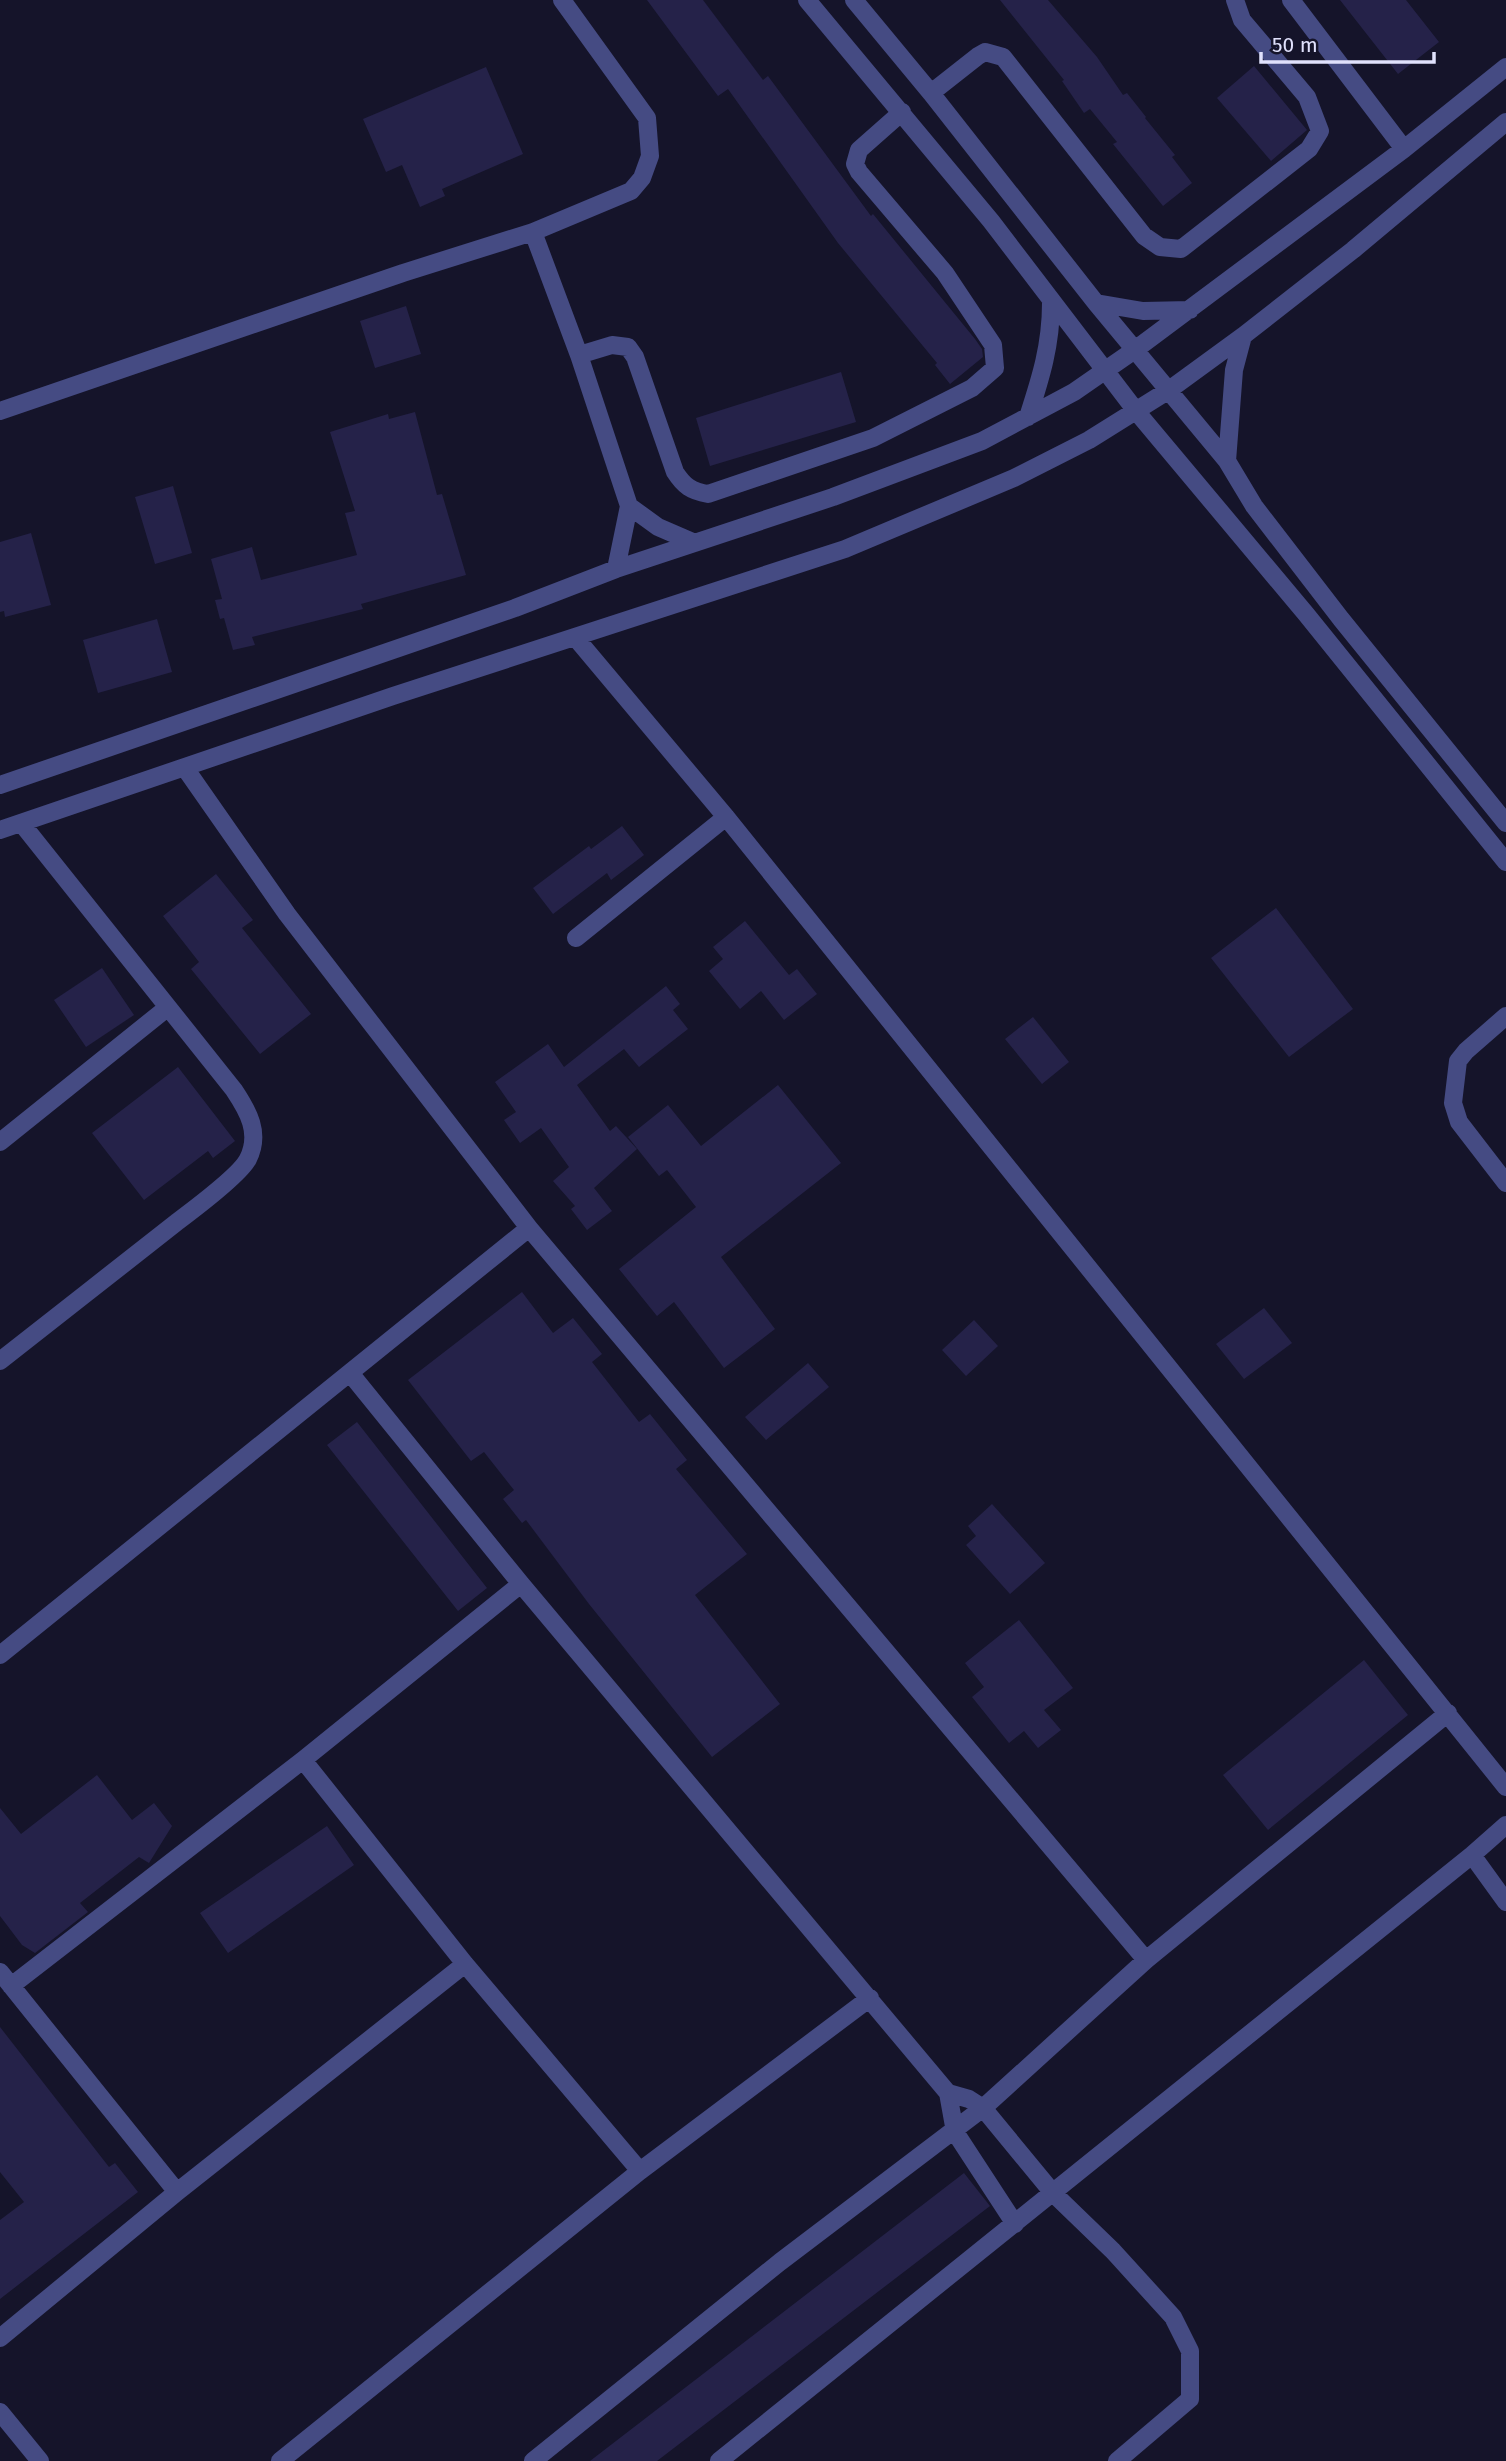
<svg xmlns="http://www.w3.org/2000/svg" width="1506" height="2461" viewBox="0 0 1506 2461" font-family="'Fira Sans',sans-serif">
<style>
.building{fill:#252249}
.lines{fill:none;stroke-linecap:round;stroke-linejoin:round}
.minor{stroke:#454b83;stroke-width:18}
</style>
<rect width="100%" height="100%" fill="#15142a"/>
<path class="building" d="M647,0h56l60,80 5,-4 103,140 2,-2 102,125 7,10 1,8 -33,27 -15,-19 2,-2 -99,-120 -110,-154 -10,7z
M1000,0h48l49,57 26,38 4,-2 19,24 -1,1 30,37 -3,2 20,26 -29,23 -50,-62 4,-2 -27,-33 -6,4 -22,-32 2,-1z
M1340,0h66l33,42 -41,32z
M1254,66l53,64 -36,31 -54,-63z
M486,67l37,87 -81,35 3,7 -25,11 -18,-42 -16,7 -23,-53z
M406,306l15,48 -46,14 -15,-47z
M841,372l15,50 -146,44 -14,-48z
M415,412l22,83 5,-1 24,81 -105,29 2,5 -111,28 3,8 -22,5 -9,-32 -4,1 -5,-19 7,-1 -11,-40 41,-12 9,33 96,-25 -12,-42 10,-2 -25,-79 58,-18 1,5z
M173,486l19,67 -37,11 -20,-67z
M31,533l20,72 -46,12 -1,-6 -4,1v-70z
M157,619l15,53 -74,21 -15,-53z
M622,826l22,29 -33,25 -4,-7 -54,41 -20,-26 56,-42 2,3z
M216,874l37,46 -11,8 69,86 -51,40 -69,-85 8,-7 -36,-46z
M1276,908l77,101 -64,48 -78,-99z
M745,921l44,54 8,-6 20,25 -33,26 -23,-29 -21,18 -31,-38 14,-12 -10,-12z
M102,968l32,47 -48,32 -32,-47z
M666,986l14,18 -7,6 15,19 -49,38 -15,-18 -47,36 33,46 6,-5 21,23 -43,39 18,23 -25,19 -16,-21 4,-3 -22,-25 16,-14 -28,-39 -21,15 -16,-23 12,-8 -21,-30 53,-38 16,23z
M1033,1017l36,45 -27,22 -37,-45z
M178,1067l57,74 -22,17 -5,-7 -64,49 -52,-67z
M778,1085l63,78 -120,94 54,72 -51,39 -50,-66 -17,14 -38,-47 77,-62 -29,-37 -8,6 -31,-39 40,-32 33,41z
M522,1292l31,41 20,-15 29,36 -10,8 47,60 11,-8 37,46 -11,9 71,85 -52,41 85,109 -68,53 -123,-153 -63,-84 -4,3 -19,-24 11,-9 -30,-38 -13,9 -63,-81z
M1264,1308l28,35 -48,36 -28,-35z
M974,1320l24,26 -32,30 -24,-26z
M808,1363l21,24 -63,53 -21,-23z
M357,1422l130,166 -29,23 -131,-166z
M992,1504l53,59 -35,31 -44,-49 10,-9 -8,-10z
M1019,1620l54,68 -29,22 17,20 -23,18 -14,-17 -15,12 -37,-46 12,-10 -19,-24z
M1364,1660l44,55 -140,115 -45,-55z
M97,1775l35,45 22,-17 18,23 -23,37 -10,-6 -59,46 8,9 -53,41 -13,-8 -22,-29v-108l21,26z
M327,1826l27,39 -126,88 -28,-40z
M0,2027l109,140 6,-4 23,29 -138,107v-79l24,-18 -24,-30z
M964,2173l26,33 -333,255h-67z"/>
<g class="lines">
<path class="minor" d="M807,0l184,221 145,190 170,203 200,248
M854,0l77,93 165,210 131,158 27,45 87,113 165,204
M1291,0l113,149
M931,93l47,-37 7,-4 18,5 141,179 16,11 21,2 128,-100 11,-18 -13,-34 -65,-77 -7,-20
M533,232l46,123 50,151 -13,63
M1096,303l47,8 47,-1
M579,355l33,-10 16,2 7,10 40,115c9,14 16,19 33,22l165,-56 99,-50 23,-20 -2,-23 -48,-72 -86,-101 -4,-8 4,-14 43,-38
M0,411l403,-138 130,-41 98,-41 11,-13 8,-22 -3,-38 -85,-118
M1028,417c13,-40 23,-72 23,-114
M1227,461l7,-91 9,-34
M629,506l29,21 37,16
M575,637l151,180 780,970
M185,768l102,146 242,314 617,732
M0,785l515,-177 101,-39 217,-72 149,-56 92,-49 62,-43 268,-200 102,-82
M0,830l393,-134 452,-147 169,-71 75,-38 80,-50 74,-54 110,-86 153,-128
M576,938l150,-121
M1506,1016l-40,35 -8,10 -5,42 6,19 47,61
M0,1142l167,-134
M0,1361c59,-46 118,-93 177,-139 16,-12 63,-47 71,-63 13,-26 0,-48 -14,-69l-212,-266
M350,1373l171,211 427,509 7,39 60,92
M0,1655l529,-427
M303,1760l162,204 175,207
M1472,1855l34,47
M0,1972l177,220
M11,1986l292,-226 218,-176
M948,2093l21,6 14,9 70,85 60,58 60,66 17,34v48l-73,62
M0,2338l177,-146 288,-228
M0,2412l40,49
M280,2461l360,-290 230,-173
M533,2461l247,-199 203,-154 163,-148 302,-247
M719,2461l753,-606 34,-30"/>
</g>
<path d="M1261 52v10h173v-10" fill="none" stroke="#e0e1fc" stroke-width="3.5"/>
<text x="1272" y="52" font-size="21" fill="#e0e1fc" stroke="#15142a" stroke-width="5" paint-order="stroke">50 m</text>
</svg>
